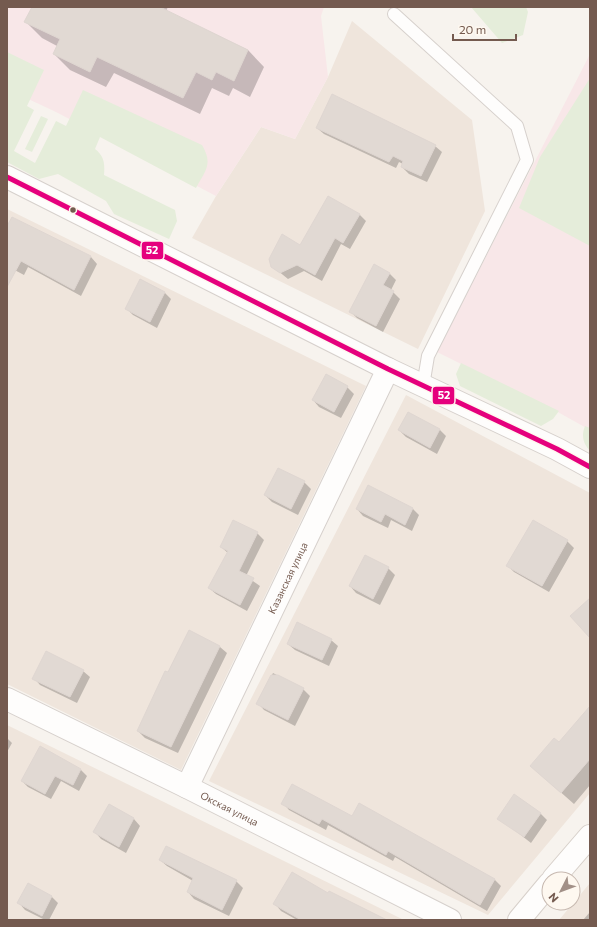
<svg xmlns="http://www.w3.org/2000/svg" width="597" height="927" viewBox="0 0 597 927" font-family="Commissioner,sans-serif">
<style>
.residential{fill:#efe5dc}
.medical{fill:#f8e7e8}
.green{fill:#e5edda}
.shadow{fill:#0003}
.building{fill:#e1d9d3;stroke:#dfd6d1}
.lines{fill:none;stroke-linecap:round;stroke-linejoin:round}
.service-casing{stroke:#d6d0cc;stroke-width:14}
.minor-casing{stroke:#d6d0cc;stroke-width:24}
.tertiary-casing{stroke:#d6d0cc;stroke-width:24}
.secondary-casing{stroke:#d7d0ca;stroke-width:24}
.service{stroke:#fefdfc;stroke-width:12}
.minor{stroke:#fefdfc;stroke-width:22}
.tertiary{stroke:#fefdfc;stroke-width:22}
.secondary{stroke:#fefdfc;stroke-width:22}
.bus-1-casing{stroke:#fef8f0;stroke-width:8}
.bus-1{stroke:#e5007d;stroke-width:5}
.bus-dot{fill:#745a4f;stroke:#fef8f0;stroke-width:1.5}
.labels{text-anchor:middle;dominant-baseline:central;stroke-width:3.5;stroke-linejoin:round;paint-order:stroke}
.street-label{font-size:10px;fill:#745a4f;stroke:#fef8f0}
.line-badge{stroke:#fef8f0;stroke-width:1.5}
.badge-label{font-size:11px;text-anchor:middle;font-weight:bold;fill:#fff}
</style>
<rect width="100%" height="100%" fill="#f7f3ee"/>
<path class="residential" d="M352,21l120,99 13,91 -67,138 -226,-111 24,-42 45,-69 34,12 33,-62z
M7,209l359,177 -185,384 -174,-86z
M406,395l184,98v300l-102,122 -279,-134z
M7,725l397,195h-397z
M590,883v37h-31z"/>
<path class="medical" d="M7,7h317l-3,9 7,61 -33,62 -34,-12 -45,69 -160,-84 -49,-23z
M590,54v376l-34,-19 -119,-59z"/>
<path class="green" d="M471,7h55l2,5 -5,23 -21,8z
M7,52l37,18 -17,36 7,4 -20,41 21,12 21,-42 10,5 17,-36 119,55c11,19 4,25 -6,43l-96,-51 -5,12c9,7 10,14 9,26l71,35 2,11 -8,18 -55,-25 -8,-13 -48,-27 -19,5 -32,-17z
M590,78v168l-71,-38 21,-51z
M41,116l7,3 -16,33 -7,-3z
M461,363l98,48 -6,8 -12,7 -81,-40 -4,-12z
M585,426l5,2v23c-7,-8 -9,-15 -5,-25z"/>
<path class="shadow" d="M33,7h135l-2,4 82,39 16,17 -14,30 -17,-9 -4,8 -17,-8 -12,26 -86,-41 -8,14 -36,-17 -16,-16 3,-8 -15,-8 -16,-16z
M317,128l118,18 7,6 -15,30 -18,-8 -7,-7 1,-3 -4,-2 -3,6 -72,-34z
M359,214l7,7 -16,28 -9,-5 -19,37 -18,-10 -16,8 -16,-13 29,-20z
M12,218l79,39 6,7 -16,32 -53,-29 -4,8 -17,-9v-42l2,1z
M375,266l15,8 6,6 -5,10 9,9 -17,33 -26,-14 -6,-6z
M141,280l24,13 6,6 -14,29 -24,-13 -7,-7z
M347,387l7,7 -13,24 -22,-11 -6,-7z
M399,430h41l6,6 -9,18 -31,-17z
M304,482l7,7 -13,26 -26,-13 -7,-7z
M368,486l45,23 6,6 -7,16 -21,-11 -3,8 -25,-12 -6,-7z
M533,521l34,20 7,7 -25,44 -35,-20 -6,-6z
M257,533l7,7 -18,36 14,10 -13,25 -31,-17 -7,-6 19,-35 -7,-6z
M388,568l7,7 -15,30 -24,-12 -6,-7z
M189,631l31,16 7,6 -49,100 -33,-15 -7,-7z
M331,640l7,6 -9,20 -34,-16 -7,-6z
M83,671l7,6 -13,26 -37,-18 -6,-7z
M273,673l30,16 7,7 -15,30 -31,-16 -6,-7z
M590,708v77l-16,19 -43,-38 29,-22z
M7,738l5,5 -5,9z
M40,748l41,22 6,6 -8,15 -18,-10 -10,18 -23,-12 -6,-6z
M283,803l70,15 142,62 6,6 -14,25 -92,-54 -2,4 -65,-36 -2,5 -37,-20z
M109,805l25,14 6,7 -14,27 -25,-14 -6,-7z
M540,813l7,7 -16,23 -32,-25z
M160,860l76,21 7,7 -14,28 -35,-17 -6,-7 5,-11 -26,-15z
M328,894l52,26h-83l-16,-9 -6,-7z
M51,896l7,7 -9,17h-4l-20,-10 -6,-7z
M590,912v8h-7z"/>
<path class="building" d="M32,7h128l88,43 -14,31 -18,-9 -4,8 -16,-8 -13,26 -86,-41 -7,15 -37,-18 7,-15 -36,-17z
M332,94l104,51 -15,31 -20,-9 2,-6 -10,-5 -4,6 -73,-34z
M328,196l32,18 -17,29 -8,-5 -20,37 -18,-10 -17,8 -9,-6 -2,-8 13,-25 18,11z
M12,217l79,39 -17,34 -53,-29 -14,26v-61z
M374,264l16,9 -7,12 11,6 -18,35 -27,-14z
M140,279l25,13 -15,30 -25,-13z
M326,374l22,12 -14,26 -22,-12z
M408,412l32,17 -10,19 -32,-18z
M278,468l27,13 -14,28 -27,-14z
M368,485l45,23 -8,17 -20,-11 -4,8 -25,-13z
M233,520l25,12 -19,39 15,7 -14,27 -32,-17 20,-37 -8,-4z
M533,520l35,20 -26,46 -36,-20z
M365,555l24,12 -16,32 -24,-13z
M590,598v40l-20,-22z
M297,622l35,17 -10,21 -35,-16z
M189,630l31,16 -49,101 -34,-16 28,-60 3,1z
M46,651l38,19 -14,27 -38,-18z
M271,675h7l26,13 -16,32 -32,-16z
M590,706v53l-29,34 -31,-27 24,-28 5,4z
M40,746l41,23 -8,16 -18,-9 -10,18 -24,-13z
M292,784l60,32 7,-13 136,76 -15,26 -92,-54 -2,4 -64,-36 -3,5 -38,-20z
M514,794l27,19 -17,24 -27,-18z
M109,804l25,14 -15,29 -26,-15z
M166,846l71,34 -15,30 -35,-18 6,-14 -34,-18z
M292,872l36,21 1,-2 58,29h-86l-28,-16z
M28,883l24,13 -10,20 -25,-13z"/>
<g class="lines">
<defs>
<path id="service" d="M394,14l123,112 10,34 -99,196 -5,30"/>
<g id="minor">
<path id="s1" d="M7,699l180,88 263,133"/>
<path id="s2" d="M187,787l201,-418"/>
</g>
<path id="tertiary" d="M7,177l381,192 169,80 33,18"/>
<path id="secondary" d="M553,879l37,-43
M519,920l30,-36"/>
</defs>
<use href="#service" class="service-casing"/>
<use href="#minor" class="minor-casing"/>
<use href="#tertiary" class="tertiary-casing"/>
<use href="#secondary" class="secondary-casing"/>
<use href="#service" class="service"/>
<use href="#minor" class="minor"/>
<use href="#tertiary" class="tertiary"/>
<use href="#secondary" class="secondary"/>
<defs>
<path id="bus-1" d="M7,177l381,192 169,80 33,18"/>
</defs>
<use href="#bus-1" class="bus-1-casing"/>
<use href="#bus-1" class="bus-1"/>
</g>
<circle class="bus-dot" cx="73" cy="210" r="3.5"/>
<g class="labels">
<g class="street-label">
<text stroke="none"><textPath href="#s2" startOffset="232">Казанская улица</textPath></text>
<text stroke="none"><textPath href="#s1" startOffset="248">Окская улица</textPath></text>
</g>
</g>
<g class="line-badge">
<rect x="141" y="241" width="23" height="19" rx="4" fill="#e5007d"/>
<rect x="432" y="386" width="23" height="19" rx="4" fill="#e5007d"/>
</g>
<g class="badge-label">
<text x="152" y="254">52</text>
<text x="444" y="399">52</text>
</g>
<rect width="597" height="927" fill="none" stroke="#745a4f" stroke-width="16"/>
<g transform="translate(561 891) rotate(228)"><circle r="19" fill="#fef8f0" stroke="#c7b9b0"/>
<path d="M0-3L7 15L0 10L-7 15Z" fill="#a29087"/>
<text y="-6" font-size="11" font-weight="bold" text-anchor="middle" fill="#745a4f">N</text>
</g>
<path d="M453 34v6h63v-6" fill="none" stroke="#745a4f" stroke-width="2"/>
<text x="459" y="34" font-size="12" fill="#745a4f" stroke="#fef8f0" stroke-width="3" paint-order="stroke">20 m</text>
</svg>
